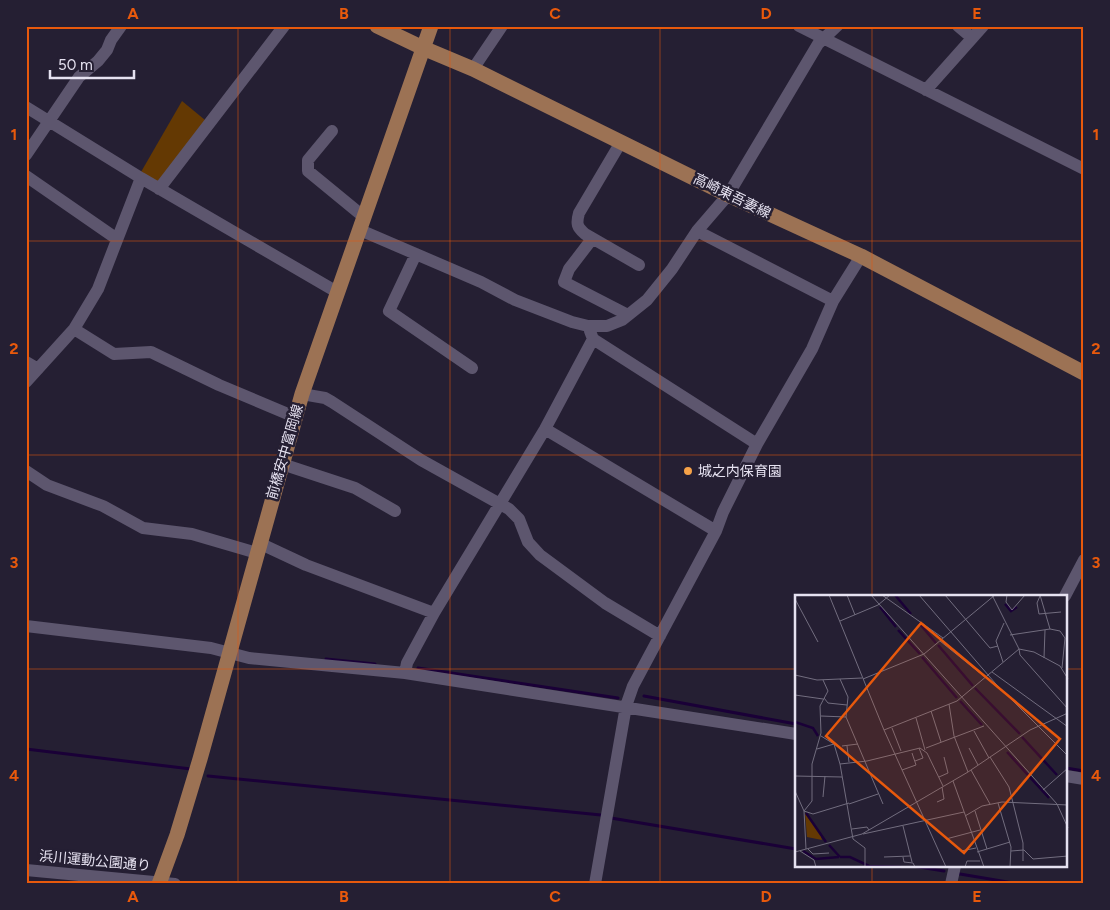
<svg xmlns="http://www.w3.org/2000/svg" width="1110" height="910" viewBox="0 0 1110 910" font-family="Figtree,'Noto Sans JP',sans-serif">
<style>
.green{fill:#643903}
.lines{fill:none;stroke-linecap:round;stroke-linejoin:round}
.stream{stroke:#1a0037;stroke-width:3}
.minor{stroke:#5d566e;stroke-width:12}
.major{stroke:#9c7254;stroke-width:15}
.grid{fill:none;stroke:#e8590c;stroke-width:1;stroke-opacity:0.55}
.poi-dot{fill:#f6a248;stroke:#251f33;stroke-width:2}
.labels{text-anchor:middle;dominant-baseline:central;stroke-width:5;stroke-linejoin:round;paint-order:stroke}
.street-label{font-size:14px;fill:#e6e2f1;stroke:#251f33}
.poi-label{font-size:14px;fill:#e6e2f1;stroke:#251f33;text-anchor:start}
.inset-river{fill:none;stroke:#1a0037;stroke-width:2.5}
.inset-road{fill:none;stroke:#726d7f;stroke-width:1}
.view{fill:#e8590c;fill-opacity:0.15;stroke:#e8590c;stroke-width:2.5}
.inset-edge{fill:none;stroke:#e6e2f1;stroke-width:2.5}
.neatline{fill:none;stroke:#e8590c;stroke-width:2}
.grid-label{font-size:16px;text-anchor:middle;font-weight:bold;fill:#e8590c}
</style>
<rect width="100%" height="100%" fill="#251f33"/>
<path class="green" d="M182,101l23,19 -47,62 -17,-10z"/>
<g class="lines">
<path class="stream" d="M326,659l49,5
M418,668l200,30
M644,696l152,28
M26,749l165,20
M1066,768l18,3
M208,776l393,39
M611,818l185,31
M913,866l31,5
M960,874l60,10"/>
<path class="minor" d="M799,26l285,143
M958,26l13,11
M473,69l29,-43
M926,90l57,-64
M26,107l115,71 196,114
M332,131l-24,29v11l56,46
M621,142l-42,71c-3,11 -2,14 6,21l54,31
M26,155l53,-78 19,-16 9,-11 4,-10 10,-14
M26,176l91,63
M159,189l125,-163
M360,230l121,52 34,18 57,22 16,4h19l15,-6 25,-20 25,-31 25,-38 31,-36 90,-151 19,-18
M697,231l136,70
M592,239l-23,30 -5,13 64,33
M416,254l-27,57 83,57
M74,329l40,25 37,-2 68,33 76,32
M590,331l3,8 164,105
M26,362l12,7
M26,382l48,-53 24,-40 43,-111
M302,394l23,4 7,4 89,58 88,49 10,10 9,23 12,13 65,48 55,33
M545,429l171,102
M282,464l73,24 40,23
M26,471l21,14 56,21 40,22 49,6 65,19
M259,543l47,22 128,48
M1065,596l19,-36
M26,626l185,22 38,10 156,15 391,61
M405,673l2,-10 27,-50 111,-184 48,-90
M1066,776l18,3
M26,870l149,14
M595,884l31,-178 7,-20 83,-155 7,-19 34,-68 55,-95 21,-48 28,-45
M951,884l4,-18"/>
<path class="major" d="M377,26l46,22 50,21 255,126 133,61 223,117
M159,884l18,-49 23,-76 102,-365 129,-368"/>
</g>
<path class="grid" d="M238,26v858M450,26v858M660,26v858M872,26v570M26,241h1058M26,455h1058M26,669h770M1066,669h18M872,866v18"/>
<circle class="poi-dot" cx="688" cy="471" r="5"/>
<g class="labels">
<g class="street-label">
<text transform="translate(732 196) rotate(26)">高崎東吾妻線</text>
<text transform="translate(285 452) rotate(-74)">前橋安中富岡線</text>
<text transform="translate(95 861) rotate(5)">浜川運動公園通り</text>
</g>
<g class="poi-label">
<text x="698" y="471">城之内保育園</text>
</g>
</g>
<g transform="translate(795 595)">
<rect width="272" height="272" fill="#251f33"/>
<path d="M10,218l15,20 2,7 -15,-3z" fill="#643903"/>
<path class="inset-river" d="M100,0l16,19M210,9l6,7 6,-4M85,12l16,20M124,28l17,20M103,35l22,24M143,50l35,41M127,62l35,41M180,93l45,46M165,106l22,24M0,127l18,6 5,8M227,142l35,38M212,157l42,46M11,218l20,29M34,250l11,12M8,256l13,8 23,-2M45,262h10l19,9 32,1"/>
<path class="inset-road" d="M34,0l55,135 62,137M52,0l8,20M76,0l186,209 11,24M87,0l61,43M124,0l76,88 73,73M150,0l45,53 8,-2M197,0l27,54 15,3 26,14 8,13M212,0l-1,7 6,8 13,-15M245,0l10,34 10,2 5,7 -3,30M245,1l-3,7 2,11 22,-2M0,4l23,43M45,26l38,-16 12,-10M215,40l40,-6M145,46l45,36M224,54l1,6 48,54M249,63l1,-28M208,67l-7,-21 8,-18M197,77l76,55M0,80l22,5 45,-2M68,84l61,-25 71,-59M0,100l28,4M29,103l4,5 19,2M154,109l5,32 14,36M136,116l10,31M26,121l25,1 2,-20 -8,-18M51,122l37,87M121,123l9,32M97,133l9,23M89,135l73,-29 62,-52M179,136l15,27M26,141l13,8 6,20M47,151l16,-2M52,151l2,16M131,153l58,-22M174,153l9,17M22,154l17,-5M195,162l19,30 14,56v18M120,166l8,-3 -4,-10M107,175l14,-5 -4,-12M176,175l19,34M0,181l47,1M144,182l9,-4 -4,-16M158,186l31,86M248,195l25,-22M0,196l9,20 2,38M28,202l2,-21M142,207l7,-3 -2,-12M203,208l13,44 -1,20M54,209l29,-10M9,216l8,-10v-37l9,-31 -1,-27 8,-15 -5,-11M9,216l9,3 36,-11M180,216l12,38M170,221l17,-10 20,-4 66,3M108,231l9,36M57,234l15,-2 2,3M68,239l101,-22M151,244l34,-9M13,254l5,5 16,-1M5,256l14,9 2,7M166,256l15,-3M216,256l13,-1 9,9 35,-3M0,257l67,-18 106,-62 62,-42 38,-17M182,257l33,-10M89,262l26,-1M108,262l1,5 9,1 2,4M70,272v-19l-12,-9 -13,-75 27,-3 53,-13 7,5 16,33M170,272l2,-6h13"/>
<path class="view" d="M126,28l139,116 -96,114 -138,-117z"/>
<rect width="272" height="272" class="inset-edge"/>
</g>
<rect width="1110" height="910" fill="none" stroke="#251f33" stroke-width="55"/>
<path d="M50 70v8h84v-8" fill="none" stroke="#e6e2f1" stroke-width="2.5"/>
<text x="58" y="70" font-size="15" fill="#e6e2f1" stroke="#251f33" stroke-width="4" paint-order="stroke">50 m</text>
<rect x="28" y="28" width="1054" height="854" class="neatline"/>
<g class="grid-label">
<text x="133" y="19">A</text>
<text x="344" y="19">B</text>
<text x="555" y="19">C</text>
<text x="766" y="19">D</text>
<text x="977" y="19">E</text>
<text x="14" y="140">1</text>
<text x="1096" y="140">1</text>
<text x="14" y="354">2</text>
<text x="1096" y="354">2</text>
<text x="14" y="568">3</text>
<text x="1096" y="568">3</text>
<text x="14" y="781">4</text>
<text x="1096" y="781">4</text>
<text x="133" y="902">A</text>
<text x="344" y="902">B</text>
<text x="555" y="902">C</text>
<text x="766" y="902">D</text>
<text x="977" y="902">E</text>
</g>
</svg>
